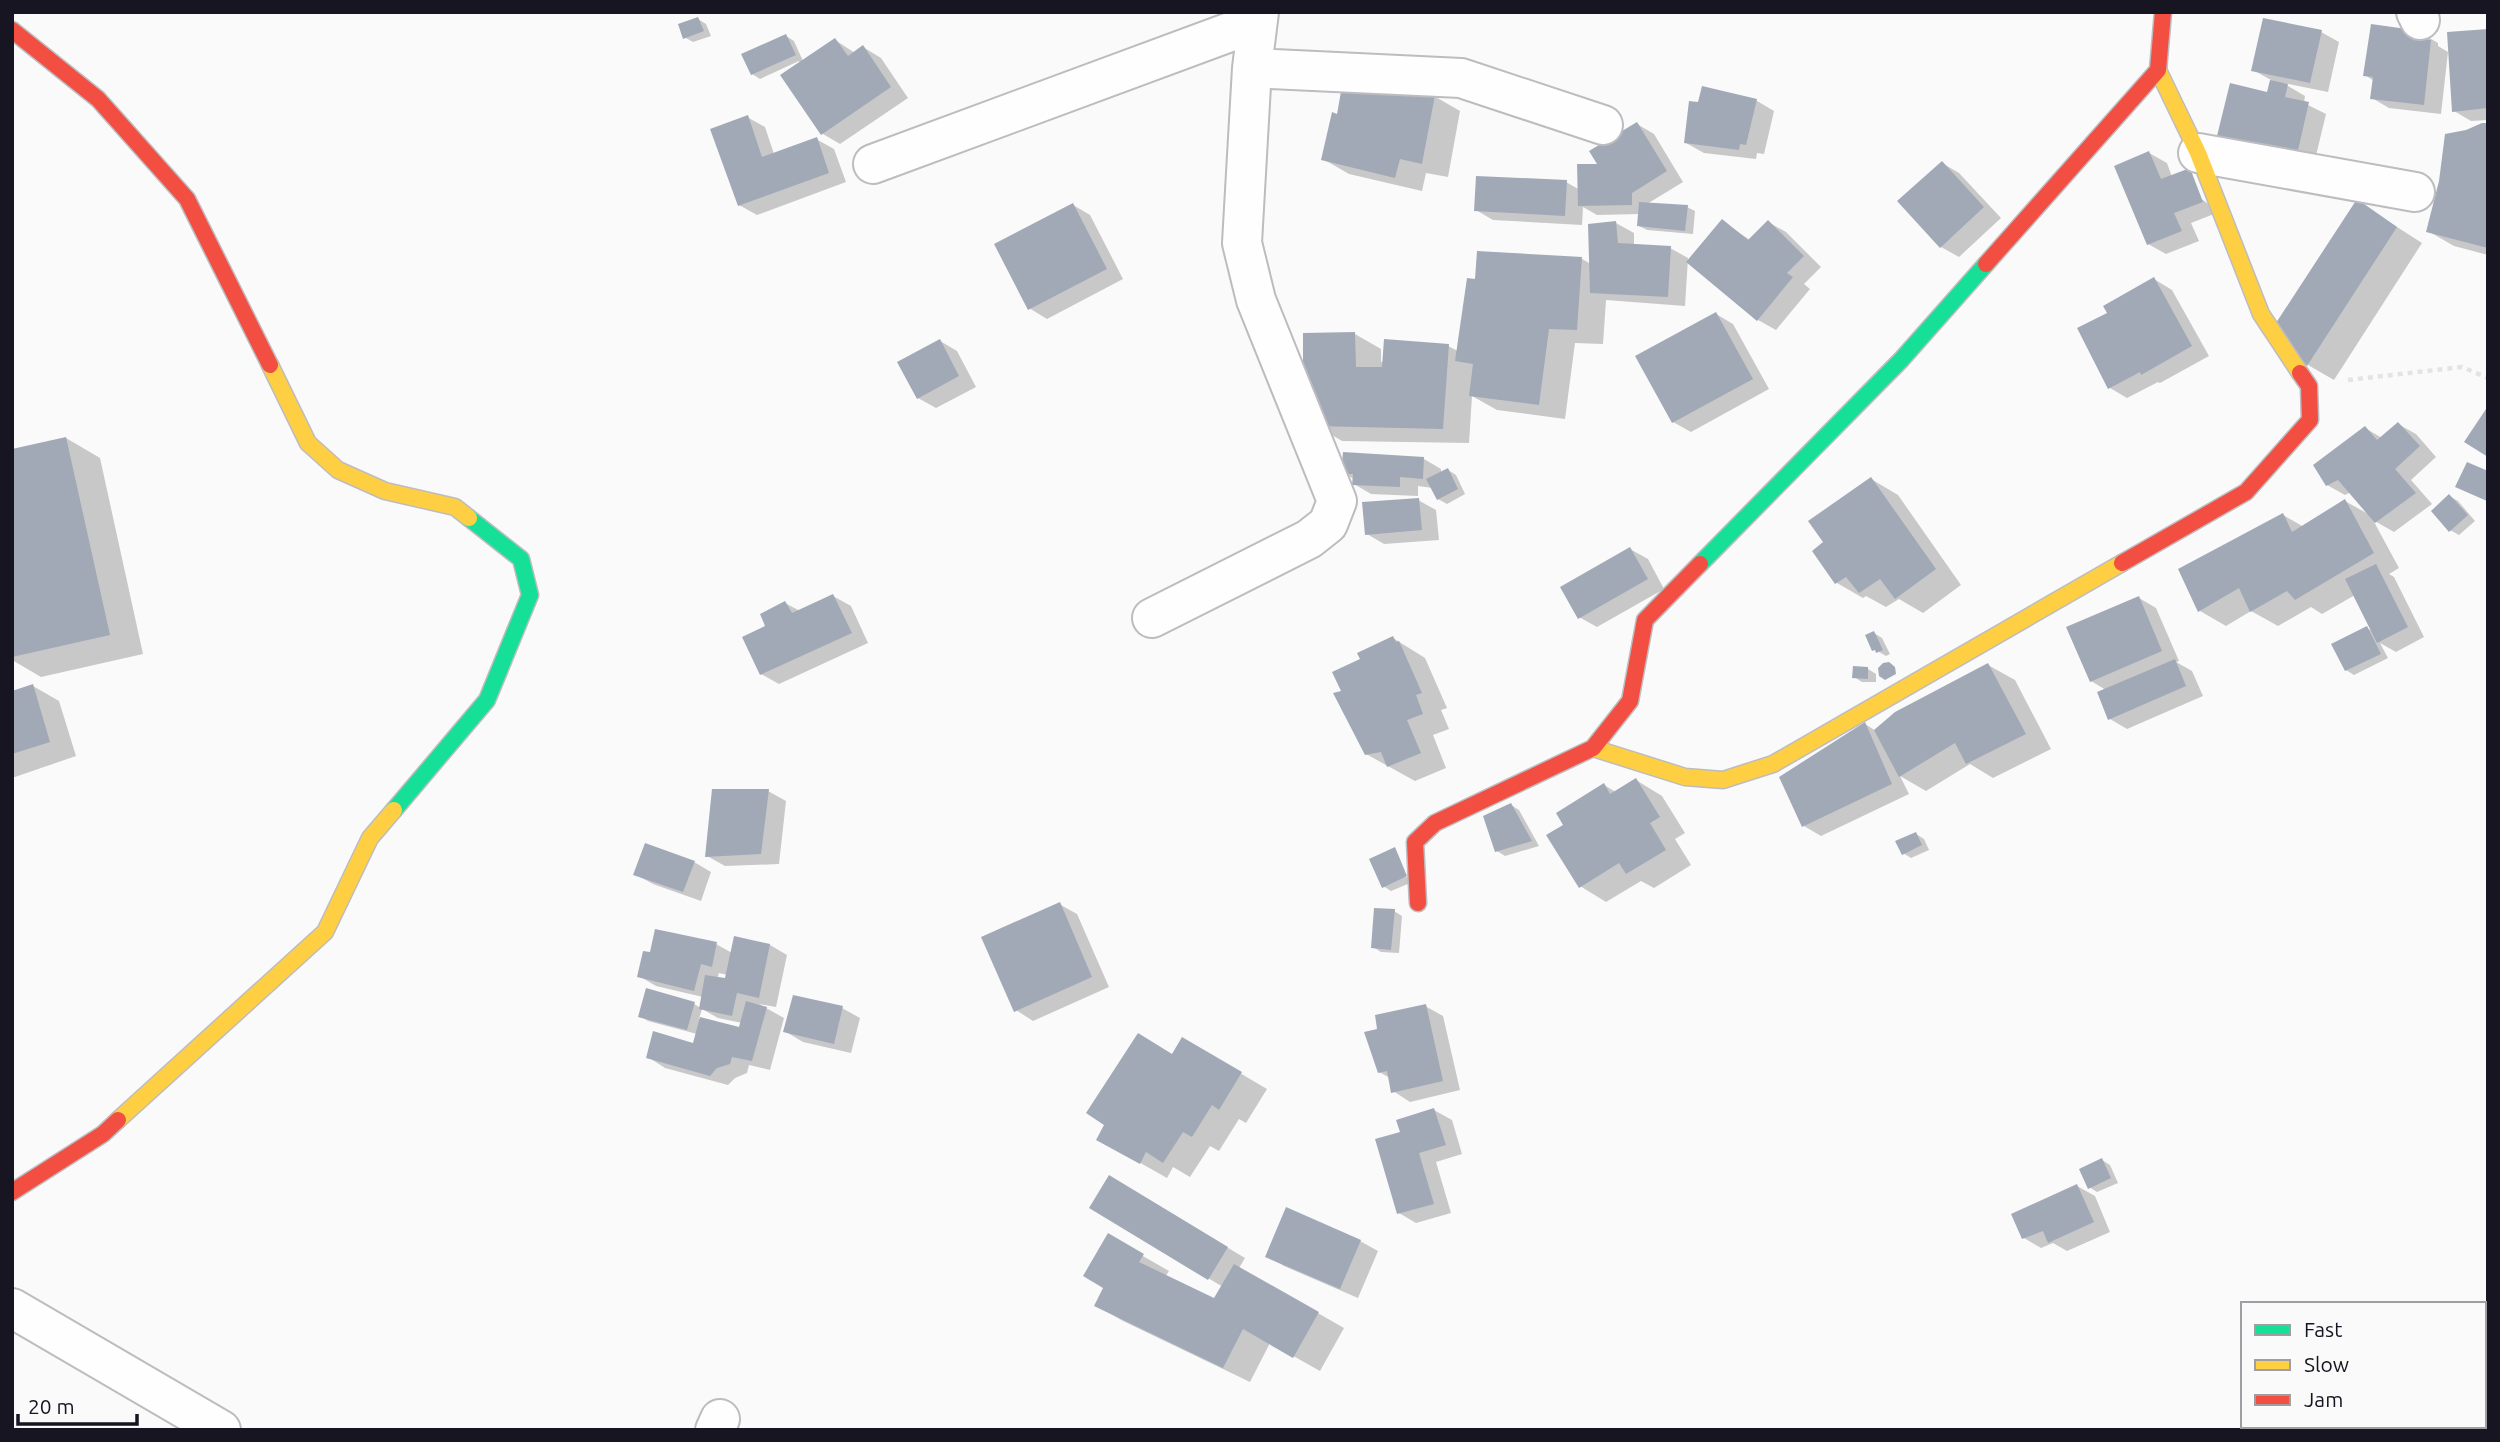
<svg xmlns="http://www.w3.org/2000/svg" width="2500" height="1442" viewBox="0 0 2500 1442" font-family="Ubuntu,sans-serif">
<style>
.shadow{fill:#0003;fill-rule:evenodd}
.building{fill:#a1a9b7}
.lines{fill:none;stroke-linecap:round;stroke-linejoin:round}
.street-casing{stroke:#bcbcc1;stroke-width:42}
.fast-casing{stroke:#bcbcc1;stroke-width:19}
.slow-casing{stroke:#bcbcc1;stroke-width:19}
.jam-casing{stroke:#bcbcc1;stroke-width:19}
.path{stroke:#e4e4e4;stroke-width:4.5;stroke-dasharray:5 5;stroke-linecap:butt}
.street{stroke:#fefefe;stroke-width:38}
.fast{stroke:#16e098;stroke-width:16}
.slow{stroke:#ffcf43;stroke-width:16}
.jam{stroke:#f24e42;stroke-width:16}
</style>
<rect width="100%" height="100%" fill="#fafafa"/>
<path class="shadow" d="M698,19l8,5 5,12 -18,6 -9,-5z
M2488,31v89l-17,1 -17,-10z
M2321,32l18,10 -11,50 -45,-9 22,13 -1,7 22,11 -13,54 -78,-19 33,-55 3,-14 -18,-10z
M2421,33l17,10v3l10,6 -7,62 -52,-6 -17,-10 2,-17 -9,-6z
M786,36l8,5 9,20 32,-21 20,13 8,-6 18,11 27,40 -68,46 -17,-10 -24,-73 -39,18 -8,-5z
M1704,88l53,13 17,10 -10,43 -7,-1 -1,6 -52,-6 -18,-10z
M1434,96l26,15 -12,66 -22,-4 -4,18 -73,-17 -26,-15 15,-43z
M747,117l18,10 9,27 42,-15 18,10 12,33 -89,33 -18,-10z
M1637,124l17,10 29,48 -36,22 40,3 8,4 -2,23 -46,-4 -8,-4 1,-12 -43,1 -14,-8 -1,18 -89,-5 -17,-10 90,-28 14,8z
M2488,125v130l-34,-9 -26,-15z
M2149,153l18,10 5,14 47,35 -28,11 8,18 -33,13 -18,-10z
M1942,163l17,10 42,45 -42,39 -18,-10z
M2358,202l64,41 -88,137 -26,-15z
M1073,205l17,10 33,64 -76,40 -18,-11z
M1722,221l28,19 18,-18 18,10 35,35 -17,17 6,5 -34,41 -18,-10 -70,-58z
M1616,223l18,10v13l36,2 18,10 -3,48 -79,-6 -3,44 -28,-1 -10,76 -68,-9 -25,-14 -3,47 -127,-2 -27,-16 -10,-34 50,-57 26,15v13l67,-16 10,5 19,-70 105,-22 9,5z
M2154,279l18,11 37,66 -49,27 -2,-1 -31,16 -17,-10 -1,-75z
M1716,314l17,10 36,65 -78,43 -18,-10z
M940,341l17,10 19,36 -40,21 -18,-10z
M2398,424l18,10 20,23 -25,23 21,24 -38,28 -21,-12 26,48 -10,6 5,3 30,60 -28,15 -16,-9 8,15 -34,17 -8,-5 21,-42 7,4 -19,-37 -33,19 -11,-7 -33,19 -27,-15 -25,15 -26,-15 83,-96 21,12 41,-26 25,14 -19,-23 -6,3 -18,-10 38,-57 17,10z
M66,438l34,20 43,196 -102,23 -29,-17v-209z
M1424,459l17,10v5l7,-4 8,5 9,19 -18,10 -9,-5 -5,-11 -15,-2v10l-47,-2 -17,-10v-5l-11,-6z
M1871,479l27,16 63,90 -38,28 -24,-14 -13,8 -20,-11 -3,2 -26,-15 -11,-40z
M2449,496l9,5 17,20 -16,14 -9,-5z
M1418,500l18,10 3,30 -55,4 -17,-10z
M1630,549l18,10 16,30 -67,38 -18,-10z
M833,596l18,10 17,37 -89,41 -18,-10 7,-48 17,-23 15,8z
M2139,598l17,10 23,53 -3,1 16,9 11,25 -76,33 -17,-10 -4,-29 -15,-9z
M1874,633l8,5 8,16 -4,2 -12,-7z
M1393,638l32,20 22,50 -6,2 8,19 -16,6 13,33 -31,13 -49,-27 -23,-62z
M1988,665l27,15 36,69 -58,29 -23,-14 -44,27 -26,-15 9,18 -88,42 -17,-10 61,-102 11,7z
M1868,669l8,5v8h-14l-8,-5z
M33,686l26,15 17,55 -64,22v-85z
M1636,780l26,16 23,37 -10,6 16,26 -37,23 -13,-7 -35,21 -26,-16 -15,-61 39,-40 12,7z
M768,791l18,10 -7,63 -54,2 -18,-10z
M1511,805l8,5 20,36 -34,10 -8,-5z
M1916,834l8,5 5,11 -18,8 -8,-5z
M1371,860l44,21 -24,10 -8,-5z
M694,862l17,10 -10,29 -48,-17 -18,-10z
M1059,904l18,10 32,73 -76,34 -17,-11z
M1394,911l8,5 -3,37 -18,-1 -8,-5z
M716,944l16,9 38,-8 17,10 -11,52 -17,-3 25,14 -14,52 -21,-5 -2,8 -12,5 -7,7 -63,-17 -17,-11 47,-12 2,-11 -49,-13 -8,-5 54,-12 7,4 2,-11 -47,-11 -17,-10zM719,973l9,2 -2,6 -9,-2zM702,1009l16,9 24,5 -2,6 -41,-10z
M1425,1006l18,10 17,74 -50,12 -17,-11 -3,-13 -11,-6v-42z
M842,1008l18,10 -9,35 -48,-11 -17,-10z
M1182,1039l85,50 -21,34 -7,-4 -20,32 -9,-5 -20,31 -17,-10 -6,11 -69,-39 75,-83z
M1434,1110l18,10 10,34 -26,8 15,51 -35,10 -17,-10 3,-80z
M2102,1160l8,5 8,18 -21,9 -8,-5z
M1109,1177l136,81 -6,10 105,60 -24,43 -50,-28 -20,39 -127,-61 -26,-15 8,-19 3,-51 61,35 -4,6 50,24 8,-14 -132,-79z
M2077,1186l18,10 15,36 -43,19 -14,-8 -12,5 -17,-10z
M1360,1241l18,10 -20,47 -74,-32 -17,-10z"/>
<path class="building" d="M698,17l6,14 -21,8 -5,-15z
M2263,18l59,12 -12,53 -59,-12z
M2371,24l50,7 -1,8 11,1 -7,65 -54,-6 3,-22 -10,-1z
M2488,29v79l-36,4 -5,-80z
M786,34l10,21 -45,20 -10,-21z
M835,38l13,18 15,-11 28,42 -70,48 -41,-60z
M2270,80l18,4 -3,13 24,5 -13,57 -80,-19 14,-57 37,9z
M1342,86l93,9 -13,69 -22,-5 -5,19 -74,-18 11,-48 5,2z
M1702,86l55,13 -11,46 -6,-1 -1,6 -55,-7 5,-42 9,1z
M748,115l14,42 55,-20 12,36 -91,33 -28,-77z
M1637,122l30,49 -35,22v12l-54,1 -1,-42h20l-8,-13z
M2482,123h6v125l-62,-16 13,-51 6,-47 21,-4z
M2149,151l12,28 29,-11 13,34 -29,11 8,18 -35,14 -33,-79z
M1942,161l42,46 -44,41 -43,-47z
M1476,176l91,4 -2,36 -91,-5z
M2357,199l40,28 -90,139 -33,-40z
M1639,202l49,3 -3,26 -48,-5z
M1073,203l34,66 -79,41 -34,-66z
M1722,219l26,21 20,-20 36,36 -17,17 6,4 -36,44 -71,-59z
M1616,221l2,22 53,3 -3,51 -78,-4 -2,-69z
M1477,251l105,6 -5,73 -28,-1 -10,76 -70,-9 4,-32 -18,-3 12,-83 8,1z
M2154,277l38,69 -51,29 -1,-3 -32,17 -31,-61 30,-15 -4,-7z
M1716,312l37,67 -81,44 -37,-67z
M1355,332l1,35h26l2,-28 65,5 -6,85 -129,-3 1,-34h-12v-59z
M940,339l19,37 -42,23 -20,-37z
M2488,406v51l-24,-15z
M2398,422l22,24 -25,23 21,24 -41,30 -37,-43 -12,6 -13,-21 52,-39 12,14z
M66,437l44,198 -98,22v-208z
M1343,452l81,5 -1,22 -23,-2v10l-48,-2 1,-11h-12z
M2467,462l21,9 -1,30 -32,-14z
M1448,468l10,21 -21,11 -11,-21z
M1871,477l65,92 -41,30 -15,-20 -21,14 -13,-16 -11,7 -23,-33 11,-9 -15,-21z
M2449,494l19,21 -19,17 -18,-21z
M1419,498l3,32 -57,5 -3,-33z
M2345,499l29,54 -79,47 -8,-9 -37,21 -11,-24 -41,24 -20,-43 105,-56 9,19z
M1630,547l18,32 -70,40 -18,-32z
M2376,564l32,63 -31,16 -32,-64z
M833,594l19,39 -92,42 -18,-38 23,-11 -5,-12 25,-13 7,12z
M2139,596l23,55 -72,31 -24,-55z
M2367,626l14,28 -36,17 -14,-27z
M1874,631l9,19 -7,3 -1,-3 -3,1 -7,-16z
M1393,636l3,6 3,-1 23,52 -6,2 7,19 -16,6 14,33 -34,14 -6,-15 -16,3 -32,-62 8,-2 -9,-19 28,-13 -3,-6z
M2175,659l11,27 -78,34 -11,-28z
M1889,662l6,5 1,7 -11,6 -6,-4 -1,-8 5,-5z
M1988,663l38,71 -60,30 -11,-21 -56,34 -25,-47 21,-18z
M1853,666l15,1v12l-16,-1z
M33,684l17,58 -38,12v-63z
M1865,722l27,62 -90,43 -23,-50z
M1636,778l24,39 -10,6 16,27 -40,24 -7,-11 -40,25 -33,-53 17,-10 -7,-12 48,-30 6,11z
M712,789h57l-8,65 -56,3z
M1511,803l21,38 -37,11 -12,-36z
M1916,832l6,13 -20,10 -7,-14z
M645,843l50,18 -12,31 -50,-17z
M1395,847l12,29 -25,12 -13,-29z
M1060,902l32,75 -78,35 -33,-75z
M1374,908l21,1 -4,41 -20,-2z
M655,929l62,13 -5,25 -11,-3 -7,27 -57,-14 6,-26 7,1z
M734,936l36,8 -11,54 -22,-5 -5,23 -33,-7 6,-34 20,3z
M646,988l49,14 -8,28 -49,-13z
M793,995l50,11 -9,38 -51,-12z
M746,1001l21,6 -15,54 -20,-4 -2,7 -13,4 -7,8 -64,-18 7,-27 40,12 7,-26 39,10z
M1426,1004l17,77 -52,12 -4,-22 -9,2 -14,-41 13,-3 -2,-14z
M1138,1033l34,21 10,-17 60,35 -23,38 -7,-5 -20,32 -9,-5 -20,31 -17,-11 -6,12 -44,-24 8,-15 -18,-12z
M1434,1108l12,37 -27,8 15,51 -37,10 -22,-75 25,-7 -4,-12z
M2102,1158l9,20 -23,11 -9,-20z
M1109,1175l119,72 -20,33 -119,-72z
M2077,1184l17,38 -46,21 -5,-12 -21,8 -11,-25z
M1286,1207l75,33 -21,49 -75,-32z
M1108,1233l36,21 -5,8 75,36 20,-34 85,48 -26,46 -50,-29 -20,39 -129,-62 9,-18 -20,-12z"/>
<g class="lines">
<defs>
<path id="street" d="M2416,12l4,8
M1252,68l209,10 142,47
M2198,153l217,39
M873,164l384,-142
M1152,618l157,-79 19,-15 9,-23 -81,-201 -14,-57 10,-175 7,-56
M12,1308l209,122
M715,1430l5,-11"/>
<path id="fast" d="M1700,564l201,-204 85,-96
M394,810l93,-110 43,-105 -9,-36 -52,-41"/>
<path id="slow" d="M2158,70l40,83 63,161 39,59
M270,365l38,78 30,27 47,21 70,16 14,11
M1593,748l92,29 38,3 50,-16 349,-201
M118,1120l207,-188 45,-94 24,-28"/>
<path id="jam" d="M12,30l86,69 89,100 83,166
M1986,264l172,-194 5,-58
M2122,563l124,-71 64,-72 -1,-34 -9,-13
M1418,903l-3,-61 20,-19 158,-75 37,-47 15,-81 55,-56
M12,1192l91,-58 15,-14"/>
</defs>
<use href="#street" class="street-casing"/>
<use href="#fast" class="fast-casing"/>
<use href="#slow" class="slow-casing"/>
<use href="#jam" class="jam-casing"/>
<path class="path" d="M2348,380l114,-13 26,11"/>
<use href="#street" class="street"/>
<use href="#fast" class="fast"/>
<use href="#slow" class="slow"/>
<use href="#jam" class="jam"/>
</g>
<rect width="2500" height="1442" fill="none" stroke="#171521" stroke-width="28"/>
<rect x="2241" y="1302" width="245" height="126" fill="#fafafa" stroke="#9f9ea3" stroke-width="2"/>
<rect x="2255" y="1325" width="35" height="10" fill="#16e098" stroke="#9f9ea3" stroke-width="2"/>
<text x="2304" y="1337" font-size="21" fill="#171521">Fast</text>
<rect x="2255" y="1360" width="35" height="10" fill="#ffcf43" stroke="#9f9ea3" stroke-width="2"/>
<text x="2304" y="1372" font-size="21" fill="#171521">Slow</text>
<rect x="2255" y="1395" width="35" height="10" fill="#f24e42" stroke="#9f9ea3" stroke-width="2"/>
<text x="2304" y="1407" font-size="21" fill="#171521">Jam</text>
<path d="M18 1414v10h119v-10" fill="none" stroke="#171521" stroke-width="3.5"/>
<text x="28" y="1414" font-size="21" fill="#171521" stroke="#fafafa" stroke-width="5" paint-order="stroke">20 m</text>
</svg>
